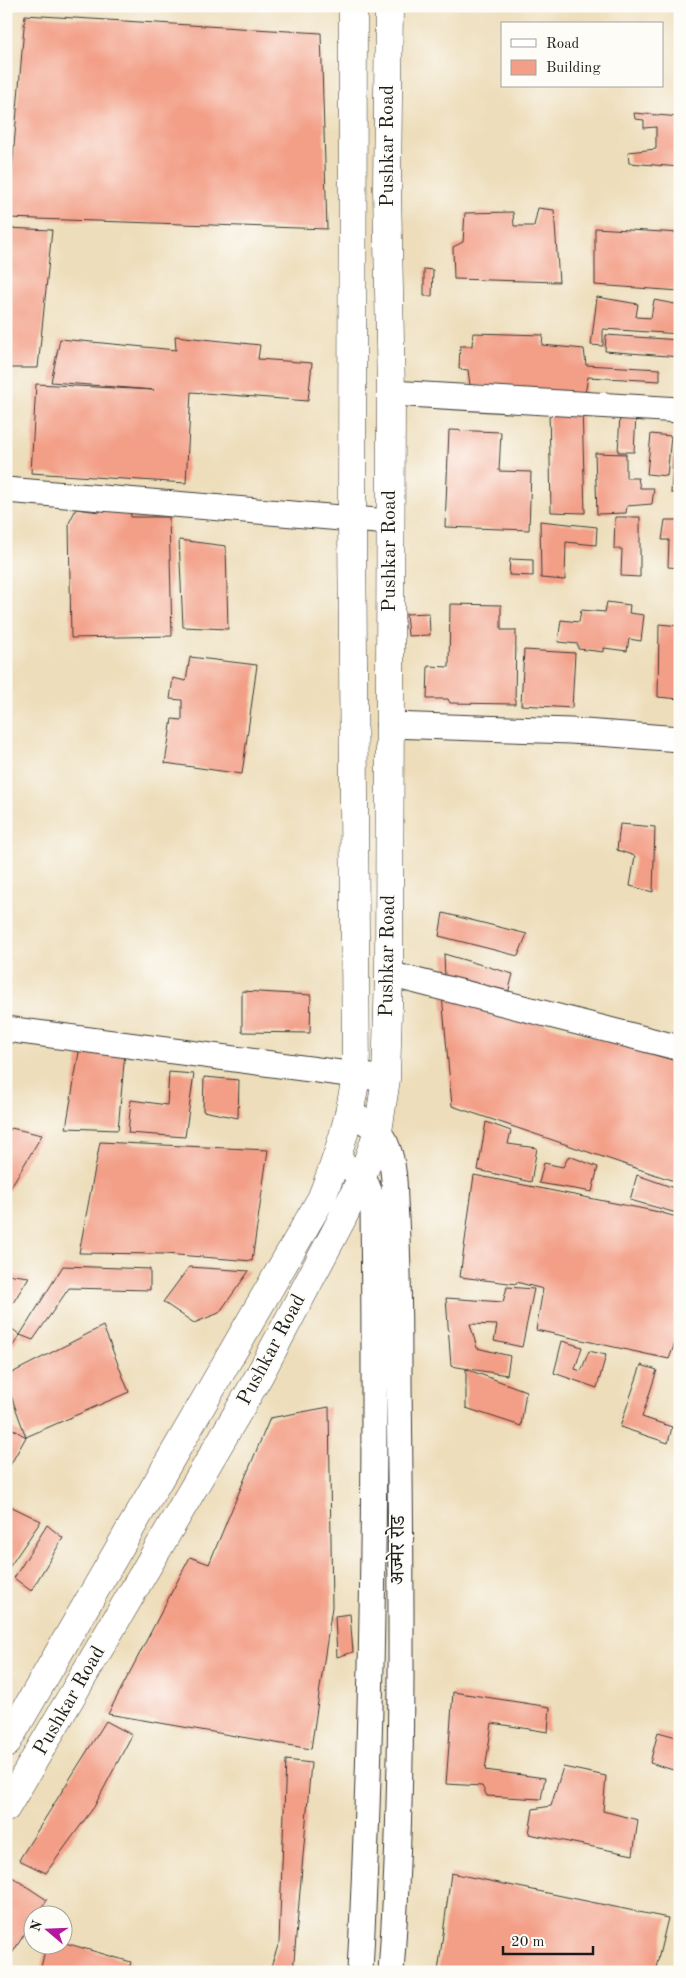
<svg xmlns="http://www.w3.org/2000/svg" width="686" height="1978" viewBox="0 0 686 1978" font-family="'Old Standard TT','Noto Serif Devanagari',serif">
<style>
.building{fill:#f39f87}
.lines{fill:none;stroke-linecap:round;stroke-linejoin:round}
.street-casing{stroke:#3b3934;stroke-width:27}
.highway-casing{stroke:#3b3934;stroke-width:29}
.street{stroke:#fff;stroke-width:25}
.highway{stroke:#fff;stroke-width:28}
.labels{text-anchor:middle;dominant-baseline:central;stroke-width:4;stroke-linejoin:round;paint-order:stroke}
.street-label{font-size:20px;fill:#1c1c1c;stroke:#fdfcf7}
</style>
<rect width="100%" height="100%" fill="#fdfcf7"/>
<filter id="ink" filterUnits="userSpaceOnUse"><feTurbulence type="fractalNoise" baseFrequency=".02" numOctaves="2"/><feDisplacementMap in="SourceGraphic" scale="10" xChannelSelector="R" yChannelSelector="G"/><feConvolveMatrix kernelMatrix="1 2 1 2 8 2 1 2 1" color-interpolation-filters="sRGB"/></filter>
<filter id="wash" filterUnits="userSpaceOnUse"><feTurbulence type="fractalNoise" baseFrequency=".0096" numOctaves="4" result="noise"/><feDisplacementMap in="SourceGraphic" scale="20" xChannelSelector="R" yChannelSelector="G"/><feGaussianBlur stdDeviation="1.12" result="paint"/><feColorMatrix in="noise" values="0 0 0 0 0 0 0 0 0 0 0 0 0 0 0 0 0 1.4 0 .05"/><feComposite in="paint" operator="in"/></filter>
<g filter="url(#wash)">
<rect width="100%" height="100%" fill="#edddba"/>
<g id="blocks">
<path class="building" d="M25,15l296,18 6,196 -319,-11z
M634,113l46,4v50l-51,-4 -1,-11 28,-3v-22l-12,1v-8l-9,-1z
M538,208l16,2 5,72 -105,-3 -1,-32 10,-5 2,-29 48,-1 1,14h20z
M6,228l46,2 -14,138h-28l-2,37z
M595,228l85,5v58l-85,-6z
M424,269l9,1 -1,26h-8z
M597,297l41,7 -2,13 15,1 3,-18 26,5v29l-77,-5v17l-12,-1z
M473,333l70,2 -1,10 42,4 2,16 74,4v12l-72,-4 -3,17 -115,-9 -2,-15 -9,-1 1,-23h12z
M606,335l74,5v17l-75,-6z
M175,336l85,9 -2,14 54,4 -4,38 -117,-9 -5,91 -155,-10 5,-89 118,6 -103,-8 9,-43 116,11z
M582,406l3,107 -34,-1 -2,-104z
M620,414l16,1 -2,37h-16z
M449,430l52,2 -2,39 32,1 -2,58 -84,-3z
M675,430h5v63h-9z
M651,434l20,2 -4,40 -20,-2z
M595,453l31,1v24h12l2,10h14l-2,16 -25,2 -1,7 -29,1z
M102,506l28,1 1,10h38l3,119 -101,2 -2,-115 7,-14 24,3z
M615,517h25v60l-19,-1 1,-27h-8z
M665,520h15v48l-12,-1 1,-27h-7z
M540,521l57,6 -1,18 -30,-3 -1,38 -24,-2z
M179,540l47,6 2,83 -45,-2z
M510,559l23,1v16l-24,-1z
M607,602l23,3 -1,8 15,2 -3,26 -12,-2 -2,12 -23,-3v4l-26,-3v-5l-20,-2 3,-22 18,2 2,-12 24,2z
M450,604l51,1v25h15l-1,74 -65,-1 -2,-4h-21l1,-33 21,1z
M429,613l1,22 -22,1 -2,-22z
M659,624l21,2v73l-22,-2z
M524,650l51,3 -3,55 -51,-3z
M190,657l67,8 -15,109 -77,-11 7,-44 10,1v-20l-12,-1 3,-21 13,3z
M620,824l35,3 -2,65 -23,-6 5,-30 -18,-6z
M443,913l84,21 -9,22 -79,-20z
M444,954l69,20 -6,23 -62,-18z
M242,991l69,4 -1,38 -68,-1z
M442,995l238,67v121l-228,-77z
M80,1046l45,6 -7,78 -52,-2z
M169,1072l25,2 -9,63 -57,-4 3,-33 36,5z
M204,1077l35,3 -1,38 -35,-7z
M486,1122l25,9 -3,13 29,4 -6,34 -53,-12z
M11,1128l31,7 -36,60v-58z
M100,1142l168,8 -16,111 -87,-7 -86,-1z
M569,1156l29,11 -6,25 -53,-9 5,-20 19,4z
M474,1175l185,37 21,6v112l-11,29 -133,-29 7,-41 -27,-7 1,2 -57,-7z
M637,1175l43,15v24l-50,-14z
M63,1266l87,3v21l-81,-2 -36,52 -13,-5 -14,21v-32l14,11z
M189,1267l60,4 -30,42 -25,10 -31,-21z
M6,1274l23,3 -23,37z
M507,1287l27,2 -12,58 -28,-6 3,-16 -27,-1 7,24 33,8 -3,19 -56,-9 -5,-68 57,4z
M103,1326l26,66 -103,45 -20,-55v-6z
M562,1341l20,6 -7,22 6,2 8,-20 17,4 -9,33 -43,-15z
M641,1365l16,5 -15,47 30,10 -4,16 -48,-16z
M466,1369l60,22 -5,35 -55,-18z
M329,1407l3,200 -21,142 -203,-35 82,-157 19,7 61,-146z
M6,1425l20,12 -18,32 -2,-1z
M6,1504l35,17 -33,48 -2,-2z
M47,1525l16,13 -32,53 -17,-13z
M350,1614l3,38 -16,5 -2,-41z
M453,1692l97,15 -2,25 -56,-9 -7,47 60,8 -4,21 -54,-3 -5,-10 -36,-2z
M106,1721l26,14 -38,72 -48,66 -27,-13z
M658,1732l22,6v34l-30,-9z
M286,1760l25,3 -18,209h-24l10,-29z
M563,1767l43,9 -3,35 35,9 -5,35 -104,-21 4,-25 18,-3z
M6,1873l41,27 -10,16h-5v6l-26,41z
M451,1873l217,45 -13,54h-217z
M62,1942l69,20 -3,10h-88l6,-26h16z"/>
</g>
</g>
<g filter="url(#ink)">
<use href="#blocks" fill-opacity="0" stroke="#3b3934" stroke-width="1"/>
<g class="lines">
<defs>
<path id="street" d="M391,393l289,17
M6,490l383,32
M389,725l182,6 109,8
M389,974l291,74
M6,1029l380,50
M351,1113c15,9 31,18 37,36 8,22 6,47 8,69 3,55 3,109 3,163 2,197 6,395 -8,591
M338,1160c23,16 31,18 35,48 3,255 0,510 -13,764"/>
<path id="highway" d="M6,1744l315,-545c17,-41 29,-80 35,-124l-4,-556 1,-513
M6,1808l253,-432 83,-157 20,-42 16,-46 8,-52 3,-105 2,-581 -4,-205 2,-182"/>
</defs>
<use href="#street" class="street-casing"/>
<use href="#highway" class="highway-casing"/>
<use href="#street" class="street"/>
<use href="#highway" class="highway"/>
</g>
</g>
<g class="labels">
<g class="street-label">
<text transform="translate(388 146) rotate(-90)">Pushkar Road</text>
<text transform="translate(390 551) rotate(-90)">Pushkar Road</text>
<text transform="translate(388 956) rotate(-89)">Pushkar Road</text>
<text transform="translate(272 1350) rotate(-62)">Pushkar Road</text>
<text transform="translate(399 1550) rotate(-90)">अज्मेर रोड</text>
<text transform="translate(70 1701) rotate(-60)">Pushkar Road</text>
</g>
</g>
<rect width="686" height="1978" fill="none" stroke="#fdfcf7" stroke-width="25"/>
<rect x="501" y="22" width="162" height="65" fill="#fdfcf7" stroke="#a3a29f"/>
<rect x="511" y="39" width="25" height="8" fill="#ffffff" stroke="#a3a29f"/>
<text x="546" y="48" font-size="15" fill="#1c1c1c">Road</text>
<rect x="511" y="60" width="25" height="15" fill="#f39f87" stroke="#a3a29f"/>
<text x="546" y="72" font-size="15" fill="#1c1c1c">Building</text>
<g transform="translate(48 1930) rotate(289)"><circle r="24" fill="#fdfcf7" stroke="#a3a29f"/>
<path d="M0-4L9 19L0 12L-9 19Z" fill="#b5179e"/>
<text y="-8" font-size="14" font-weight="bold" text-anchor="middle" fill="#1c1c1c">N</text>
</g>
<path d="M503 1946v8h90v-8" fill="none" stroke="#1c1c1c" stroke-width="2.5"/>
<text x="511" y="1946" font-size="15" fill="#1c1c1c" stroke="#fdfcf7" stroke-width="4" paint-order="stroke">20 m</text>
</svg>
